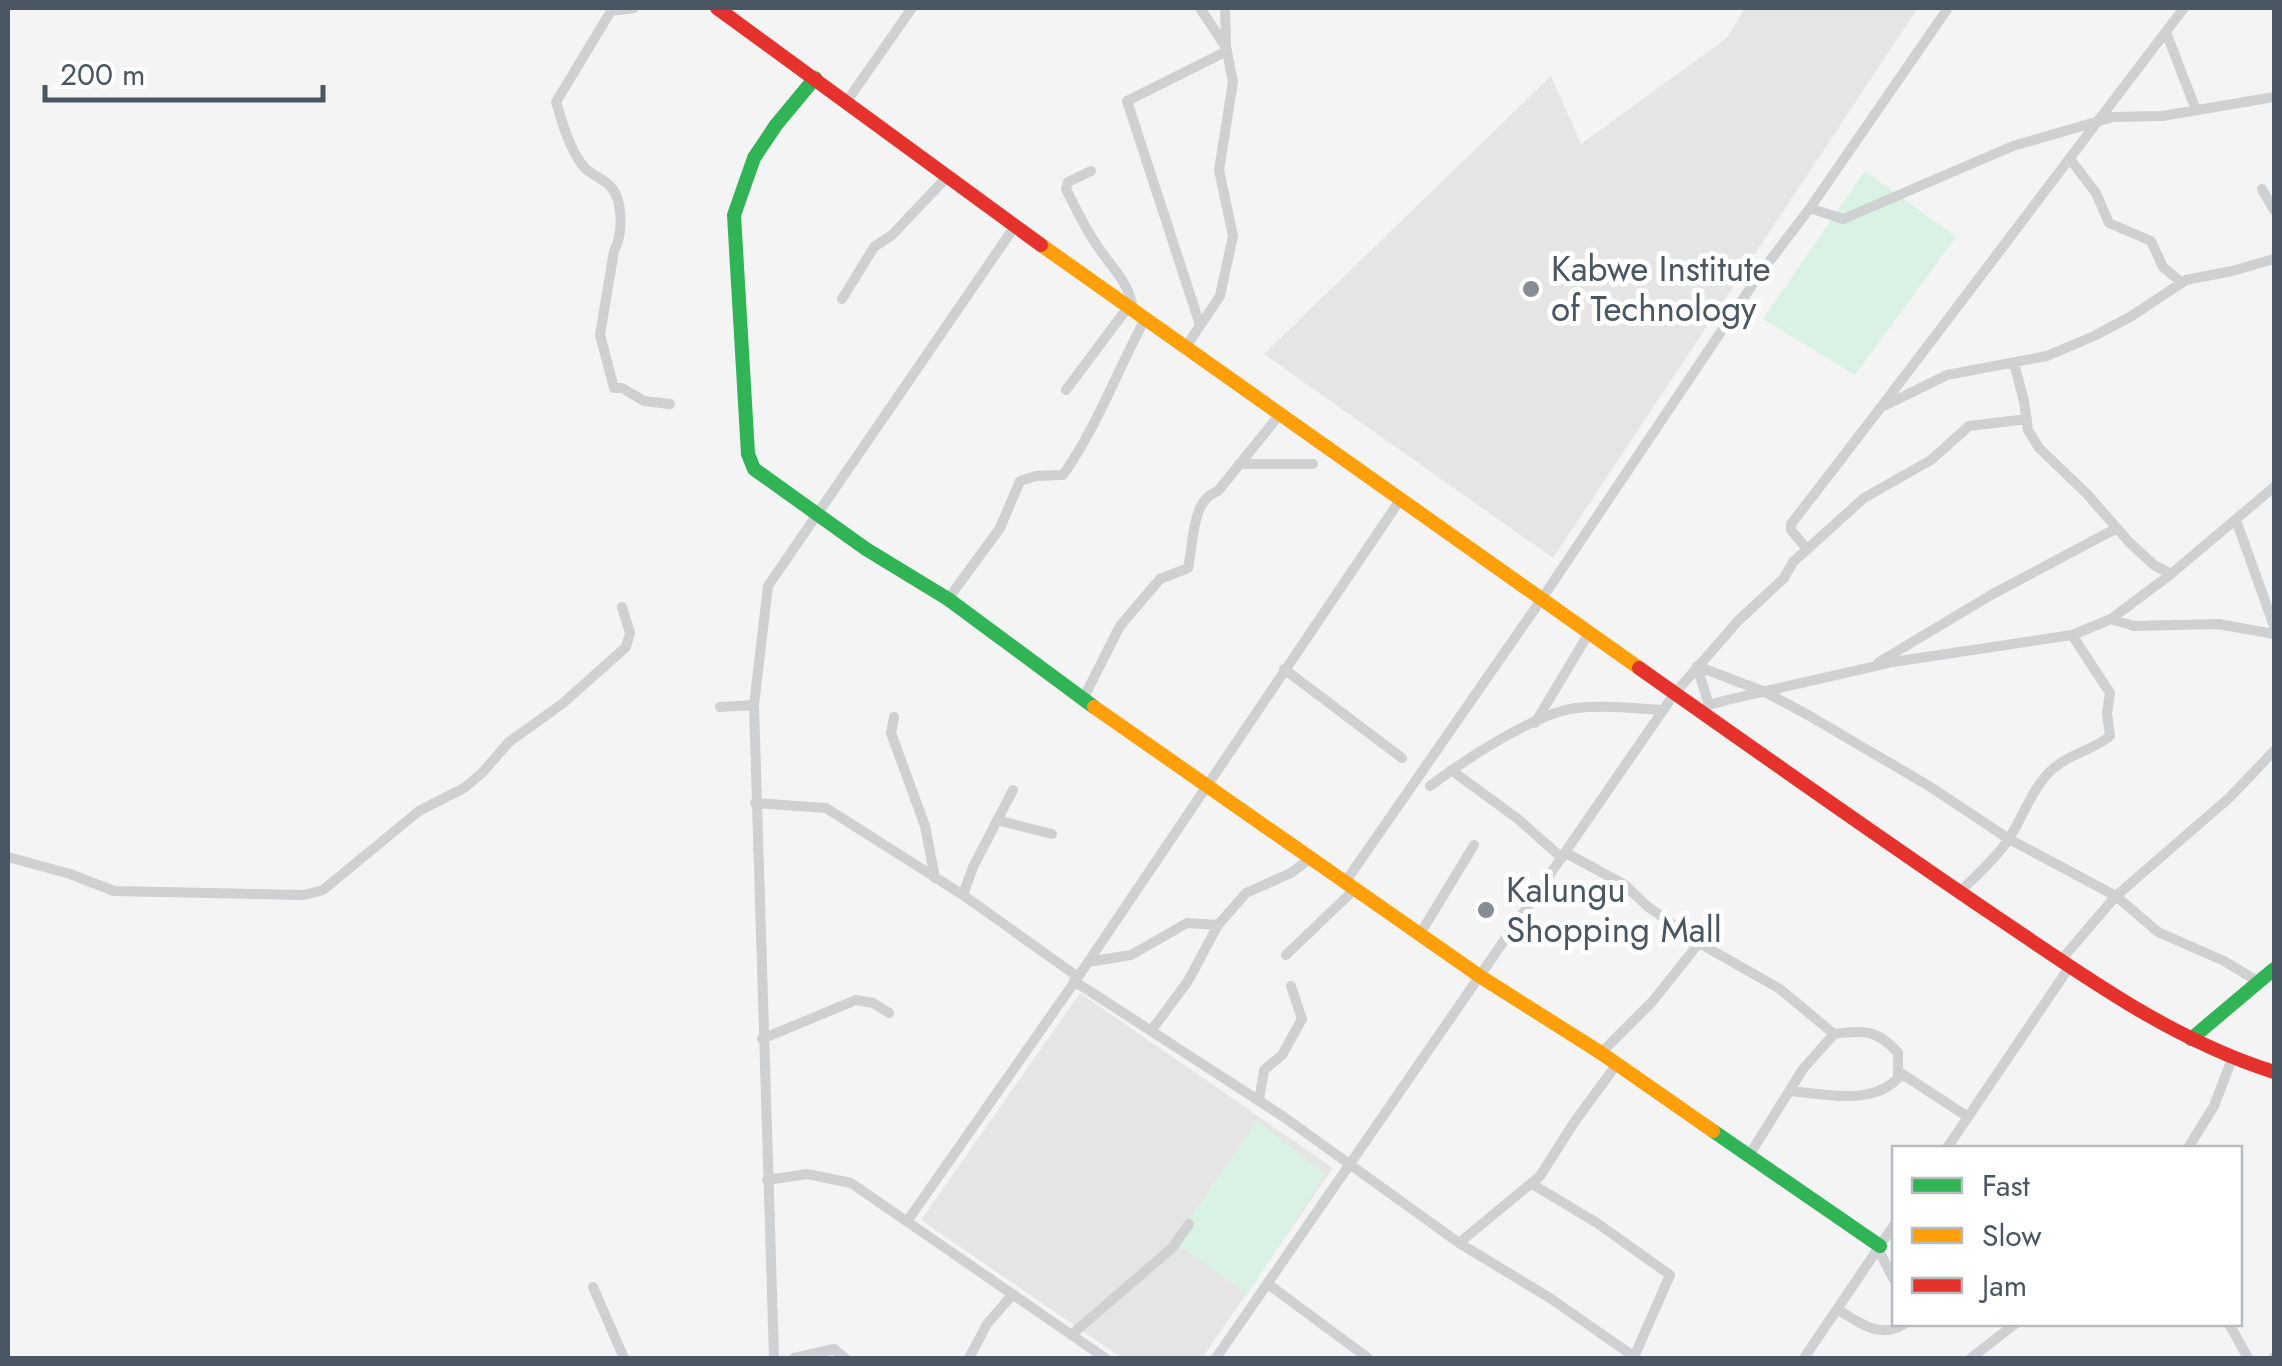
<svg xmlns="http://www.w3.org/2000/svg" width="2282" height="1366" viewBox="0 0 2282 1366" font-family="Jost,sans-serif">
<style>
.education{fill:#e6e5e6}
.green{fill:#d9f2e3}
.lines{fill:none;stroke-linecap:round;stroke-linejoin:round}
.street{stroke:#ced0d2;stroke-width:10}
.fast{stroke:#30b455;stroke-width:14}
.slow{stroke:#ff9f0a;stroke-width:14}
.jam{stroke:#e5322d;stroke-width:14}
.poi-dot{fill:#868d94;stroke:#fff;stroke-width:4}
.labels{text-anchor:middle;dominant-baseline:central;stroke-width:10;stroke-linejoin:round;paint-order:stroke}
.poi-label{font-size:35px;fill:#4a5661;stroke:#fff;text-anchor:start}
</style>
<rect width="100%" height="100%" fill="#f4f4f4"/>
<path class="education" d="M1745,8h173l-365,550 -289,-204 287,-278 30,68 146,-106z
M1080,993l253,175 -131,190h-80l-201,-138z"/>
<path class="green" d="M1865,171l91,66 -101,138 -92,-56z
M1257,1121l68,53 -78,121 -73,-54z"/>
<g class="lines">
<path class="street" d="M634,8l-23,3 -55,91c6,20 14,48 28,65 6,7 18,11 25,18 15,14 14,50 5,66l-14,84 14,53h8l22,13 26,3
M1200,8l25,38
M2166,32l30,78
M847,101l65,-93
M2070,159l26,34 13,30 42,18 12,26 18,15
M1091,171l-23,11 -2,7c10,20 19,39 32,58 14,21 32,36 35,63
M2262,189l12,21
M1810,208l33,11 170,-73 100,-29 49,-1 112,-19
M842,299l32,-52 18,-12 56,-59
M1200,325l-73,-224 100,-50
M1185,348l35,-52 13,-60 -14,-66 14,-88 -7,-35 -1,-39
M2014,363l10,38 4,29 11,18 48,46 42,48 25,23 17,9
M1066,390l62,-83
M1886,405l61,-30 100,-19 47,-20 36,-19 56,-37 46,-9 42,-12
M1239,464h74
M2236,520l38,106
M1807,549l-16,-19v-6c133,-171 262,-345 393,-516
M948,599l52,-71 20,-47 16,-5 27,-1c34,-48 54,-104 82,-156
M2111,619l60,-45 103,-87
M1879,662l112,-67 126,-67
M1697,666l68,26 43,23 121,71 80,53 107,57 42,36 66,29 35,21
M1697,666l12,39
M1284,669l118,89
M1083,699l37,-73 40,-47 28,-11c6,-26 3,-68 30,-77l62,-77
M720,707l34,-2
M1702,712l7,-7 18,-5 166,-38 179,-27 39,-16 23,7 84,-2 56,10
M894,717l-3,16 34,93 10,52
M1535,723l54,-90
M1451,770l67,49 44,39
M1430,786c33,-25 105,-73 146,-78 28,-3 58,0 87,2
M755,803l71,5 137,87 115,82
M997,820l55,14
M1566,853l59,32 22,21 52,37 81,46 54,45
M8,857l62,17 44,17 190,4 19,-5 96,-79 45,-23 18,-15 27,-31 53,-38 64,-57 4,-14 -8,-26
M1346,881l195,-281 218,-325 51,-67 138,-200
M1959,893c16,-17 36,-33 49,-53 16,-24 24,-54 47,-73 17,-14 38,-17 55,-31l-3,-23 3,-20 -38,-58
M963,895l10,-28 40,-77
M1420,934l54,-89
M1286,955l70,-67
M2061,960l55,-64 113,-98 45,-47
M1088,962l43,-7 56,-32 31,2 28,-32 45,-20 21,-16
M1074,981l210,136 175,126 91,55 86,60
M1151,1031l37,-50 30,-56
M762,1039l94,-39 17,3 16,10
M1601,1053l51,-51 47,-59
M1899,1072l69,45
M1259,1101l5,-31 18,-15 20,-36 -11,-33
M1947,1148l123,-182
M2188,1148l26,-42 18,-47
M1750,1154l53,-85 31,-35c28,-4 44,-5 64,19v25c-26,28 -74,16 -108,13
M767,1180l40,-6 44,9 254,175
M1532,1184l65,39 73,52 -36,82
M908,1220l170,-243 322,-477
M1459,1243l81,-67 35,-55 42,-57
M1878,1249l16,31
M1268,1284l100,74
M593,1287l31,71
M1837,1309c21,13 44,31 67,15
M2229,1324l19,34
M1071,1335l101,-87 17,-24
M774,1358l-20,-653 14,-119 247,-360
M794,1358l40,-9 11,9
M969,1358l18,-34 26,-30
M1216,1358l459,-665 63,-72 46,-43 9,-16 71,-64 67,-38 38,-34 58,-7
M1804,1358l90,-133
M1971,1358l44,-34
M2274,1358v-1"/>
<path class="fast" d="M815,78l-39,47 -22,33 -20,57 14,239 6,15 112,80 82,50 146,108
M2191,1039l83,-70
M1713,1131l167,115"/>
<path class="slow" d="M1041,245l598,423
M1094,707l387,270 120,76 112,78"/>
<path class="jam" d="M717,8l324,237
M1639,668c116,82 232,164 350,244 91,61 180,127 285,160"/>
</g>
<g class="poi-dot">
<circle cx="1531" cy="289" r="10"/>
<circle cx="1486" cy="910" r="10"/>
</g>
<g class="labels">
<g class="poi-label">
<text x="1551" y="269">Kabwe Institute<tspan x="1551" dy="40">of Technology</tspan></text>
<text x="1506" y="890">Kalungu<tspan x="1506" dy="40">Shopping Mall</tspan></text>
</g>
</g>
<rect width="2282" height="1366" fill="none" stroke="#4a5661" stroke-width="20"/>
<rect x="1892" y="1146" width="350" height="180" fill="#ffffff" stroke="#b7bbc0" stroke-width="2.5"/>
<rect x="1912" y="1178" width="50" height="15" fill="#30b455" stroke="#b7bbc0" stroke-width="2.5"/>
<text x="1982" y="1196" font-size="30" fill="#4a5661">Fast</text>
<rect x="1912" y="1228" width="50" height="15" fill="#ff9f0a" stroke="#b7bbc0" stroke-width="2.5"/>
<text x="1982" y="1246" font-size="30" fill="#4a5661">Slow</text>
<rect x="1912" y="1278" width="50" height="15" fill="#e5322d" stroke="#b7bbc0" stroke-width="2.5"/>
<text x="1982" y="1296" font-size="30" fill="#4a5661">Jam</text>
<path d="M45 85v15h278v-15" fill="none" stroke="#4a5661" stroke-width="5"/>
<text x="60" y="85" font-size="30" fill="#4a5661" stroke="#ffffff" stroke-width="8" paint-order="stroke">200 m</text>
</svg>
